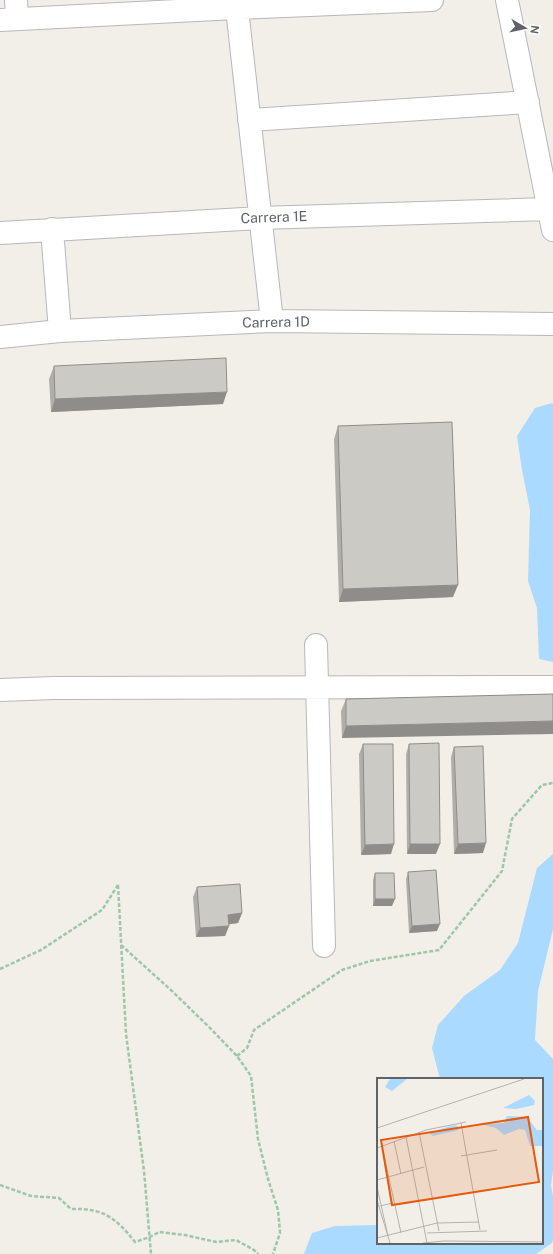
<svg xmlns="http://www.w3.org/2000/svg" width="553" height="1254" viewBox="0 0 553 1254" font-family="'Public Sans',sans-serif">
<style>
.water{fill:#aadaff}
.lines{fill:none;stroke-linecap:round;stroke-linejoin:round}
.street-casing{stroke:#b5b8bc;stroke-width:24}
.path{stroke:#9cc7a9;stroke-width:2.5;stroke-dasharray:4 2;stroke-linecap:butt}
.street{stroke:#fff;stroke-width:22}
.wall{fill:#afaea9}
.shaded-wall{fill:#8f8d8a}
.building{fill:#cccac5;stroke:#8f8d8a}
.labels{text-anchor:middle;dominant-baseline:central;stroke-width:3.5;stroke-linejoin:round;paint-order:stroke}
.street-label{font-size:14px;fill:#5f6368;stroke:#fff}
.inset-road{fill:none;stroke:#b3b3b1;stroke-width:1}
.view{fill:#e8590c;fill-opacity:0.15;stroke:#e8590c;stroke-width:2}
.inset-edge{fill:none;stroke:#5f6368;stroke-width:2}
</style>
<rect width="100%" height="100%" fill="#f1efe8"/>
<path class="water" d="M552,403l1,1v258l-14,-3 -2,-51 -9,-27 2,-71 -8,-40 -5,-34 18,-28z
M553,854v75l-15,62 -3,49 18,19v112l-2,14 2,11v44l-1,3 -16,11h-232l8,-21 23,-7 43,-1v18h164v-164h-102l-8,-31 6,-23 26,-29 36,-26 18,-27 19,-75z"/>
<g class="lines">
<defs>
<path id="street" d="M16,0l1,18
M236,0l36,321
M507,0l46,230
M0,20l236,-12 196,-8
M249,120l279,-18
M52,229l8,102
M0,233l260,-15 289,-9
M0,337l60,-6 212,-10 281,3
M316,645l8,301
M0,690l54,-2 499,-1"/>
</defs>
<use href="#street" class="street-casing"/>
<path class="path" d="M118,885l8,149 18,137 7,83
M121,945l51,46 37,36 28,29 14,20 7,63 10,40 10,31 2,23 -7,21
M0,969l41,-19 61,-40 16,-25
M237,1056l10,-8 7,-18 88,-60 28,-9 69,-11 63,-79 10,-52 30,-34 11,-2
M0,1185l31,11 28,2 12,11c32,-1 44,8 64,33l15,-5 9,-5 26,3 31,7 20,-2 18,10 4,4"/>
<use href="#street" class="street"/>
</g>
<path class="wall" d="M54,366l169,38 -172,8 -2,-33z
M338,426l115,171 -114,5 -5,-163z
M553,694l-211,44 -1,-27 5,-12z
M363,744l28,110 -30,1 -2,-101z
M409,744l27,110h-29l-1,-100z
M454,747l29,106 -29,1 -3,-97z
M408,872l29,59 -28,2 -3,-54z
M375,873l17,33h-19v-26z
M197,887l45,26 -4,10 -9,1v2l-4,10 -29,1 -3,-40z"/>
<path class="shaded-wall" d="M227,392l-4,12 -172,8 4,-13z
M458,585l-5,12 -114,5 4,-13z
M553,721v13l-211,4 4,-12z
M486,843l-3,10 -29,1 4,-10z
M394,844l-3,10 -30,1 4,-10z
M410,844h30l-4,10h-29z
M375,899h20l-3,7h-19z
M242,913l-4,10 -14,2 4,-10z
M440,924l-3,7 -28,2 3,-7z
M229,926l-4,10 -29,1 4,-9z"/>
<path class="building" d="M226,358l1,34 -172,7 -1,-33z
M452,422l6,163 -115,4 -5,-163z
M553,694v27l-207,5v-27z
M439,743l1,101h-30l-1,-100z
M363,744h30l1,100 -29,1z
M483,746l3,97 -28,1 -4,-97z
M436,870l4,54 -28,2 -4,-54z
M375,873h19l1,26h-20z
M240,884l2,29 -14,2 1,11 -29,2 -3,-41z"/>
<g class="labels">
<g class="street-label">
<text transform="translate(274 217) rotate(-2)">Carrera 1E</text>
<text transform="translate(276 322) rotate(-1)">Carrera 1D</text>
</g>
</g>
<g transform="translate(377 1078)">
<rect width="166" height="166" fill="#f1efe8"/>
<path d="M13,1h17l-15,12 -7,-4zM152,17l6,6 -1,4 -18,4 -13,-1zM130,38l20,1 10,13h6v16h-13l-5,-16 -6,-1 -15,6 -8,-7 -15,-4 23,-1zM73,48l7,-1 2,5 -26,6 -4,-3z" fill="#aadaff"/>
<path class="inset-road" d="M84,45l19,107M0,50l147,-49M42,54l20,99M29,59l21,106M17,63l7,33M5,68l19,87M0,70l49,-18 40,-8M84,78l36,-6M0,102l47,-13M0,109l11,49M0,122l13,43M3,128l13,-3M50,155l60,-2M0,160l60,-15 42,-1M46,165l21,-2 99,1"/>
<path class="view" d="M151,39l11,65 -147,23 -11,-65z"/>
<rect width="166" height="166" class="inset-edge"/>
</g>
<g transform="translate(525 28) rotate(99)" stroke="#ffffff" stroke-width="3" paint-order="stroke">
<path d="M0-3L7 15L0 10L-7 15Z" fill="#5f6368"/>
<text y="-6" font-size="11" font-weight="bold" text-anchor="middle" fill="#5f6368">N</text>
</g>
</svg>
